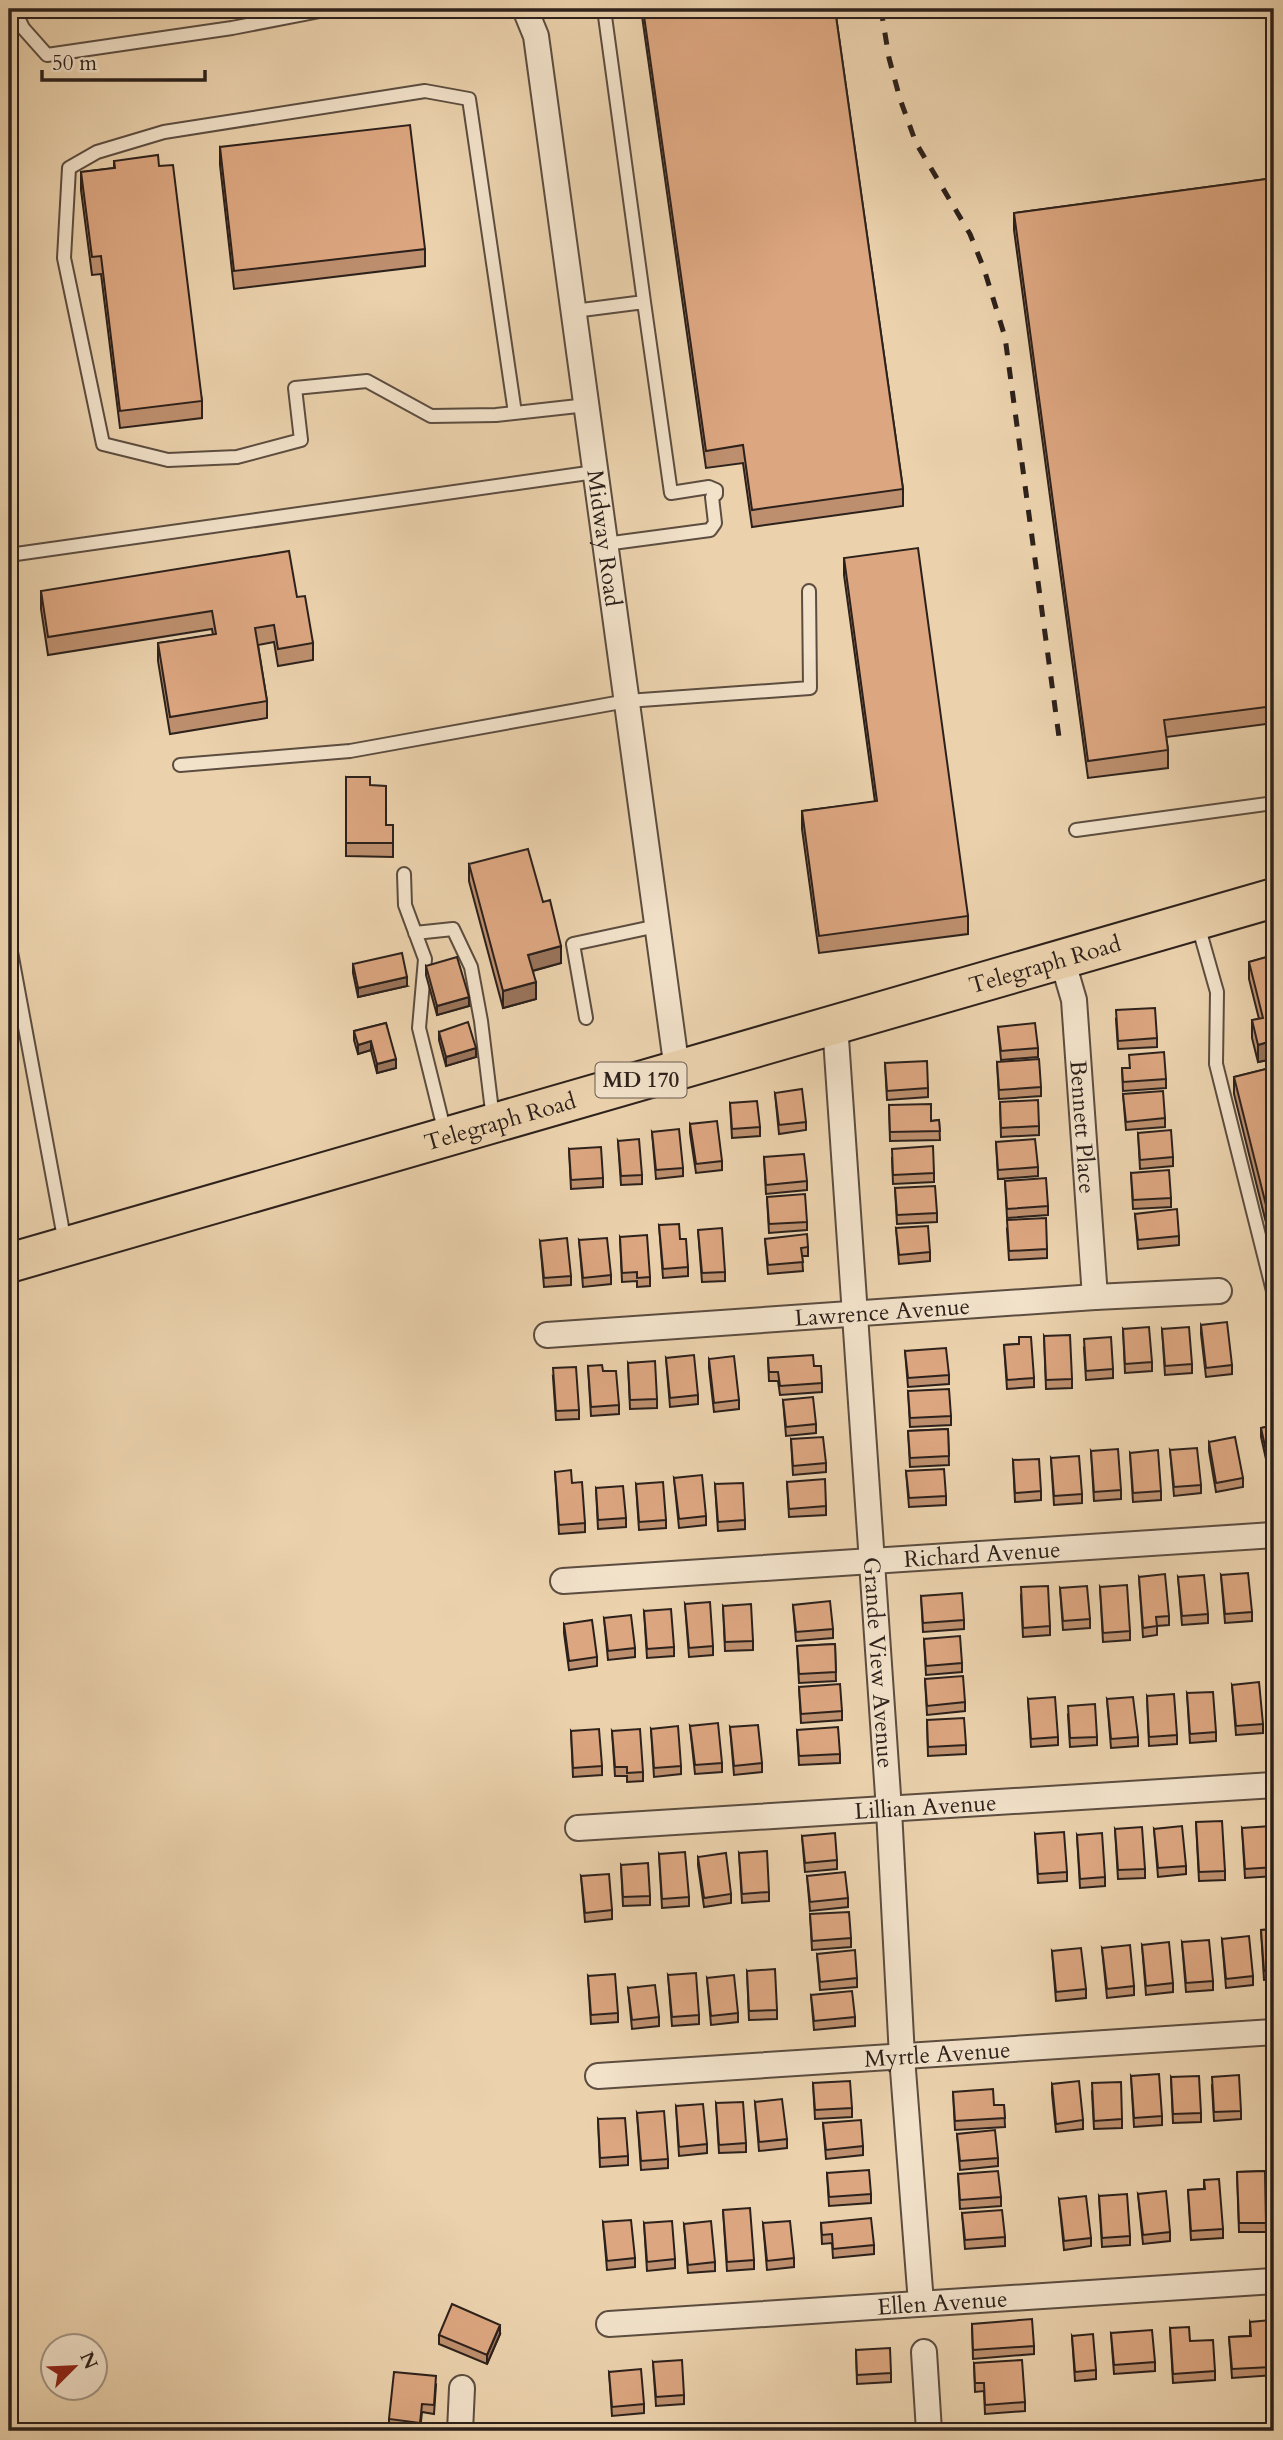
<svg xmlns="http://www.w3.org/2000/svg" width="1283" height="2440" viewBox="0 0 1283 2440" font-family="Cardo,serif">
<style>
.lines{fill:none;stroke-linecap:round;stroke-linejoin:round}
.lane-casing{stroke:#5c4d40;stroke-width:16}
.street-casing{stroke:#5c4d40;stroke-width:28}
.primary-casing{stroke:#2d211b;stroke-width:42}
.lane{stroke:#f2e2ca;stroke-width:12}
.street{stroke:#f2e2ca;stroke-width:24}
.primary{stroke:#ebd2ad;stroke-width:38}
.rail{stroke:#2d211b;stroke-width:5;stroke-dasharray:12 12;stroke-linecap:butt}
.wall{fill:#bd8f6e;stroke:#2d211b;stroke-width:2}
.shaded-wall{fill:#9a745a;stroke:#2d211b;stroke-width:2}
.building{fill:#dca680;stroke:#2d211b;stroke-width:2}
.labels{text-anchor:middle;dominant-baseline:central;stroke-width:6;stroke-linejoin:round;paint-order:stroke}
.shield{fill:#f2e2ca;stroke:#685b50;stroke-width:2}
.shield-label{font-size:21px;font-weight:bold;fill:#2d211b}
.street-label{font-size:23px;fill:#2d211b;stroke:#f2e2ca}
</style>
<rect width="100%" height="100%" fill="#ebd2ad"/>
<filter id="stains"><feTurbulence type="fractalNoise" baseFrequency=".00286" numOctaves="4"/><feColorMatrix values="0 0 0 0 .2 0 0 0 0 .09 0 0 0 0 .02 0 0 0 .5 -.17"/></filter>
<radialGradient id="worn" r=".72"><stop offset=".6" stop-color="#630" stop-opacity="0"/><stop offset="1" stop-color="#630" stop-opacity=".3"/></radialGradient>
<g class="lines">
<defs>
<path id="lane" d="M14,9l9,19 24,27 185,-27 98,-19
M604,9l40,293
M574,311l70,-9 27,191 38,-6 7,3v4l-4,3 3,26 -5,7 -105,14
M515,413l-46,-314 -44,-8 -261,41 -67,20 -28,16 -5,90 39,186 65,16 69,-3 64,-17 -6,-52 72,-7 64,35 65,-1 91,-10
M9,555l586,-83
M180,765l170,-14 277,-50 183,-13 -1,-97
M1076,830l198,-27
M404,874l1,31 20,54 -6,69 26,105
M1198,925l19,67 -1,72 58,231
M415,933l38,-4 18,38 10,54 12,98
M9,941l56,302
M586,1018l-13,-74 84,-18"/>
<g id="street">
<path id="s1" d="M525,9l11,27 141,1034"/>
<path id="s2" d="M1062,959l12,41 21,297"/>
<path id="s3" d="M835,1024l54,786 13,247 19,246"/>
<path id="s4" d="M547,1335l548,-38 124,-6"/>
<path id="s5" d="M563,1581l711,-46"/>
<path id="s6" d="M578,1828l696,-43"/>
<path id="s7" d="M598,2076l676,-44"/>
<path id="s8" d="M609,2324l665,-43"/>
<path d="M924,2352l5,79"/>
<path d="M460,2431l2,-43"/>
</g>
<g id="primary">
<path id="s9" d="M9,1263l1265,-365"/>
</g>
</defs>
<use href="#lane" class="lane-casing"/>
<use href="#street" class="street-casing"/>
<use href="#primary" class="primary-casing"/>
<use href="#lane" class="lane"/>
<use href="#street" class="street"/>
<use href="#primary" class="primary"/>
<path class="rail" d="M881,9l8,49 11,41 16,44 54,91 14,35 21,68 54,400"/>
</g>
<path class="wall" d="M641,9h194l68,480v17l-151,21 -9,-64 -37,5z
M220,147l205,102v17l-191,23 -14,-124z
M114,161l45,5 43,235v17l-82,10 -19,-154 -9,1 -11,-85v-18l33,-4z
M1274,178v545l-108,14 2,13v18l-80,10 -74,-548v-17z
M844,558l124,358v18l-149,19 -17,-124v-18l73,-9 -31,-227z
M41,591l256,6 16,46v17l-35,6 -4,-24 -16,3 9,56v17l-97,16 -12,-73v-18l55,-8 -1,-6 -164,26 -7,-46z
M346,777l24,8 16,40h7v32l-47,-1z
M469,864l74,38 18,61 -28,8 3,28 -33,9 -34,-127z
M1274,955v300l-40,-161v-17l36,-9 -2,-8 -10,2 -6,-24v-18l7,-1 -10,-40v-17z
M353,964l54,22 -49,11 -5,-24z
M426,966l43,40 -32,9 -11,-40z
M1116,1019l41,19v9l-39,2z
M386,1023l10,45 -19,5 -6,-23 -13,4 -4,-14v-9z
M998,1027l40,21v9l-37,3z
M439,1032l37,25 -30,9 -7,-26z
M997,1062l44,25v9l-42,3z
M885,1063l43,25v9l-41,3z
M1122,1068h8l36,11v9l-43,3z
M775,1093l31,29v8l-27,4z
M1123,1094l42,24v9l-39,3z
M1000,1102l39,24v9l-38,2z
M730,1103l30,24v9l-28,2z
M889,1105l42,16 8,-1 1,20 -50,1z
M690,1124l32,37v9l-26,3 -6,-40z
M652,1132l31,36v8l-27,3z
M1138,1133l35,24v9l-33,3z
M618,1141l24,34v9l-21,1z
M996,1142l42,25v9l-40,3z
M569,1149l34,29v9l-32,2z
M764,1157l43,24v9l-41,4z
M892,1158l42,15v9l-41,2z
M1131,1173l40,25v9l-38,2z
M1005,1181l43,25v9l-41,3z
M895,1188l42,25v9l-40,2z
M767,1197l40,25v8l-38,3z
M1135,1214l44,22v9l-41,4z
M659,1225l21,14 8,28v9l-25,2z
M896,1228l34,24v9l-31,3z
M1007,1229l40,20v9l-38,2z
M698,1230l27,42v9l-23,1z
M620,1237l30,40v9l-13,1v-6l-15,1z
M765,1239l43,8v9h-6l1,15 -35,3z
M579,1240l32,35v9l-28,3z
M540,1241l31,35v9l-27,2z
M1201,1325l31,40v9l-26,3 -5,-43z
M1123,1329l29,33v9l-27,2z
M1162,1329l30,35v9l-27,2z
M1044,1336l28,43v9l-26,1z
M1019,1344l15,34v9l-27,2 -3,-44z
M1084,1348l29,21v9l-27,2z
M905,1351l44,24v9l-41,3z
M666,1358l32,37v9l-28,3z
M768,1358l46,8 8,17v9l-42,3 -2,-14h-9z
M709,1359l30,41v9l-25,3 -5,-44z
M628,1363l29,36v9l-27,1z
M588,1366l15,5 16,34v9l-28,2z
M553,1377l26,33v9l-23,1z
M908,1391l43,25v9l-41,2z
M783,1400l33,24v9l-30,3z
M1274,1425l-4,52 -9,-40v-9z
M948,1429l1,36 -39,2 -2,-36z
M791,1439l35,24v9l-33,3z
M1209,1442l34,36v9l-27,5 -7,-41z
M1170,1450l31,35v8l-27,3z
M1091,1451l30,39v9l-27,2z
M1130,1453l31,38v9l-28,2z
M1051,1458l31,36v9l-28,2z
M1013,1460l28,31v9l-26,2z
M906,1471l40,25v9l-37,2z
M555,1472l17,11 13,40v9l-26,2z
M674,1478l32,38v9l-27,3z
M787,1482l39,24v9l-37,2z
M636,1484l30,36v8l-27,2z
M715,1484l30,36v9l-27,2z
M596,1488l30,30v9l-28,2z
M1221,1575l31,37v9l-27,2z
M1139,1577l30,39v9l-12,1v9l-14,2z
M1178,1577l30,37v9l-26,2z
M1100,1587l30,44v9l-27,2z
M1060,1588l30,31v9l-27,2z
M921,1596l43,24v9l-41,3z
M1021,1596l29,30v9l-27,2z
M685,1604l28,42v9l-24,2z
M793,1605l40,24v9l-37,3z
M723,1606l30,35v9l-28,1z
M644,1611l30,36v9l-27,2z
M604,1618l31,30v9l-27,3z
M564,1624l33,33v9l-28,4 -5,-37z
M924,1639l38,24v9l-36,3z
M835,1644l1,37 -37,2 -2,-37z
M925,1679l40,23v9l-38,4z
M1232,1685l31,39v9l-27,2z
M799,1687l43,24v9l-41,3z
M1187,1693l29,39v9l-26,2z
M1147,1696l30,39v9l-28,2z
M1028,1699l30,38v8l-27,2z
M1107,1699l31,38v9l-27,2z
M1068,1715l29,22v8l-27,2z
M927,1720l39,25v9l-38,2z
M690,1726l32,37v9l-27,2z
M730,1727l32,36v9l-28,3z
M651,1729l30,37v8l-27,3z
M797,1730l43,24v9l-41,2z
M571,1731l31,35v9l-29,2z
M612,1731l31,41v9l-16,1v-6h-12z
M1196,1822l29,49v9l-26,1z
M1242,1828l32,36v12l-29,2z
M1115,1829l30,40v9l-27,1z
M1154,1829l32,37v8l-28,3z
M1035,1834l32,38v9l-29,2z
M1077,1835l28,42v9l-25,2z
M802,1836l35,24v9l-32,3z
M739,1853l30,39v9l-27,2z
M659,1854l30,43v9l-27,2z
M698,1857l33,37v9l-27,4 -6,-42z
M621,1865l29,31v9l-27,1z
M581,1876l31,34v9l-27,3z
M807,1876l41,22v9l-38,4z
M810,1914l41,24v9l-39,3z
M1274,1929v50l-10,1 -3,-50z
M1222,1939l31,37v9l-27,3z
M1182,1942l31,39v9l-27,2z
M1142,1945l31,38v9l-27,3z
M1102,1948l32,38v9l-27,3z
M1052,1951l34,38v9l-30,3z
M817,1954l40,24v9l-37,3z
M747,1971l30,39v9l-28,1z
M668,1975l31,40v9l-27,2z
M588,1976l30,37v9l-27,2z
M707,1978l31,35v9l-27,3z
M628,1988l31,29v9l-27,3z
M811,1995l44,22v9l-41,4z
M1131,2076l31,40v9l-28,2z
M1171,2077l30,36v9l-28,1z
M813,2083l39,25v9l-37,2z
M1052,2084l31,36v9l-27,3 -4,-39z
M1212,2086l29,25v8l-27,2z
M953,2092l41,13h10l1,22 -50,3z
M1092,2092l30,27v9l-28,1z
M755,2102l32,37v9l-28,3z
M716,2103l30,40v9l-27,1z
M676,2106l31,38v9l-28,3z
M637,2113l31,46v9l-27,2z
M598,2119l30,37v9l-28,2z
M823,2123l40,23v9l-37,4z
M957,2134l41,24v8l-38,4z
M1265,2171l1,61h-27l-2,-60z
M827,2173l44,21v9l-42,3z
M958,2174l43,23v9l-41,3z
M1204,2180l19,49v9l-32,2 -3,-50 16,-1z
M1138,2194l32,38v9l-27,3z
M1099,2196l31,40v9l-28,2z
M1059,2199l32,39v8l-27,4z
M723,2210l31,50v9l-27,2z
M962,2213l43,24v9l-40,3z
M603,2222l32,36v9l-28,3z
M644,2223l31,36v9l-28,3z
M763,2223l31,35v9l-27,3z
M821,2223l53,22v9l-41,4 -1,-15 -10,1z
M684,2224l31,38v9l-27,2z
M1250,2322l24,39v14l-42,3 -3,-41 21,-1z
M972,2324l62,22v8l-61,5z
M1170,2328l20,13 25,30v9l-42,3z
M1111,2333l44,29v9l-41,3z
M500,2334l-13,30 -48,-20v-9z
M1072,2336l24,34v9l-21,2z
M856,2350l35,23v9l-34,2z
M653,2362l31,33v9l-28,2z
M974,2363l51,39v9l-40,3 -1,-23 -9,1z
M609,2372l35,32v9l-32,3z
M436,2385l-2,29 -12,-2 -2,19 -31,-3v-9z"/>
<path class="shaded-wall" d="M561,946v17l-33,9v-17z
M407,977v9l-49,11v-9z
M536,982v17l-33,9v-17z
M469,997v9l-32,9v-9z
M371,1041v9l-13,4v-9z
M1268,1042v18l-10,2v-17z
M476,1048v9l-30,9v-9z
M396,1059v9l-19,5v-9z
M1274,1468v8l-4,1v-8z
M500,2325v9l-13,30v-9z"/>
<path class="building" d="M643,9h192l68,480 -151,21 -9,-65 -37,6z
M410,125l15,124 -191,22 -14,-124z
M158,155l1,11 14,-1 29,236 -82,10 -19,-155 -9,1 -11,-85 34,-4 -1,-7z
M1274,178v528l-110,14 4,30 -80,11 -74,-548z
M918,548l50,368 -149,20 -17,-125 75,-10 -33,-243z
M289,551l8,46 8,-1 8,47 -35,6 -4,-24 -19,3 12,73 -97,16 -12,-74 58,-9 -4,-23 -164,26 -7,-46z
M346,777h24v8l16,1v39h7v18h-47z
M528,849l15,53 7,-2 11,46 -33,9 8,27 -33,9 -34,-127z
M402,953l5,24 -49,11 -5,-24z
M1274,955v110l-6,-23 -10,3 -6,-25 11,-2 -14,-56z
M457,957l12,40 -32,9 -11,-40z
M1155,1008l2,30 -39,3 -2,-31z
M468,1022l8,26 -30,9 -7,-25z
M386,1023l10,36 -19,5 -6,-23 -13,4 -4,-14z
M1035,1023l3,25 -37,3 -3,-24z
M1164,1052l2,27 -43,3 -1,-14h8l-1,-13z
M1039,1059l2,28 -42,3 -2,-28z
M927,1061l1,27 -41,3 -2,-28z
M1274,1067v170l-40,-160z
M802,1089l4,33 -27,3 -4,-32z
M1163,1091l2,27 -39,4 -3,-28z
M1038,1100l1,26 -38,2 -1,-26z
M757,1101l3,26 -28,2 -2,-26z
M931,1104v17l8,-1 1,11 -50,1 -1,-27z
M717,1121l5,40 -26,3 -6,-40z
M679,1129l4,39 -27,2 -4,-38z
M1171,1130l2,27 -33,3 -2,-27z
M639,1139l3,36 -21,1 -3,-35z
M1035,1139l3,28 -40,3 -2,-28z
M933,1146l1,27 -41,2 -1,-26z
M601,1147l2,31 -32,2 -2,-31z
M804,1154l3,27 -41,4 -2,-28z
M1169,1170l2,28 -38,2 -2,-27z
M1046,1178l2,28 -41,3 -2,-28z
M935,1186l2,27 -40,2 -2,-27z
M805,1194l2,28 -38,2 -2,-27z
M1177,1209l2,27 -41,4 -3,-26z
M1046,1218l1,31 -38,2 -2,-31z
M679,1224l1,15h6l2,28 -25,2 -4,-44z
M928,1226l2,26 -31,3 -3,-27z
M722,1228l3,44 -23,1 -4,-43z
M807,1234l1,13 -7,1 2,14 -35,3 -3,-26z
M647,1235l3,42 -13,1v-6l-15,1 -2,-36z
M567,1238l4,38 -27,2 -4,-37z
M607,1238l4,37 -28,3 -4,-38z
M1227,1322l5,43 -26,3 -5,-43z
M1149,1327l3,35 -27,2 -2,-35z
M1189,1327l3,37 -27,2 -3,-37z
M1070,1335l2,44 -26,1 -2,-44z
M1019,1337h12l3,41 -27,2 -3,-35 15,-1z
M1111,1337l2,32 -27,2 -2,-32z
M946,1348l3,27 -41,3 -3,-27z
M694,1355l4,40 -28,3 -4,-40z
M813,1355l1,11h7l1,17 -42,3 -2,-14h-9l-1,-14z
M734,1356l5,44 -25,3 -5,-44z
M655,1361l2,38 -27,1 -2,-37z
M602,1365l1,6h13l3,34 -28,2 -3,-41z
M576,1367l3,43 -23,1 -3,-43z
M949,1389l2,27 -41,2 -2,-27z
M813,1397l3,27 -30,3 -3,-27z
M1274,1425v43l-4,1 -9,-41z
M948,1429l1,27 -39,2 -2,-27z
M823,1437l3,26 -33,3 -2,-27z
M1235,1437l8,41 -27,5 -7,-41z
M1197,1448l4,37 -27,2 -4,-37z
M1118,1449l3,41 -27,2 -3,-41z
M1158,1450l3,41 -28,2 -3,-40z
M1079,1456l3,38 -28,2 -3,-38z
M1039,1459l2,32 -26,2 -2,-33z
M944,1469l2,27 -37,2 -3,-27z
M571,1470l1,13 10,-1 3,41 -26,2 -4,-53z
M702,1475l4,41 -27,3 -5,-41z
M825,1479l1,27 -37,3 -2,-27z
M663,1482l3,38 -27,2 -3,-38z
M743,1483l2,37 -27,2 -3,-38z
M623,1486l3,32 -28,2 -2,-32z
M1248,1573l4,39 -27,2 -4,-39z
M1165,1574l4,42 -13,1 1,9 -14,2 -4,-51z
M1204,1575l4,39 -26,2 -4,-39z
M1127,1585l3,46 -27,2 -3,-46z
M1048,1586l2,40 -27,2 -2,-41z
M1087,1586l3,33 -27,2 -3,-33z
M962,1593l2,27 -41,3 -2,-27z
M830,1601l3,28 -37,3 -3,-27z
M710,1602l3,44 -24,2 -4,-44z
M751,1604l2,37 -28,1 -2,-36z
M671,1609l3,38 -27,2 -3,-38z
M631,1615l4,33 -27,3 -4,-33z
M592,1620l5,37 -28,4 -5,-37z
M960,1636l2,27 -36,3 -2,-27z
M835,1644l1,28 -37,2 -2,-28z
M963,1676l2,26 -38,4 -2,-27z
M1259,1682l4,42 -27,2 -4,-41z
M840,1684l2,27 -41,3 -2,-27z
M1213,1692l3,40 -26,2 -3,-41z
M1174,1694l3,41 -28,2 -2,-41z
M1055,1697l3,40 -27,2 -3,-40z
M1133,1697l5,40 -27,2 -4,-40z
M1095,1704l2,33 -27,1 -2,-32z
M964,1718l2,27 -38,2 -1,-27z
M718,1723l4,40 -27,2 -5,-39z
M758,1725l4,38 -28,3 -4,-39z
M678,1726l3,40 -27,2 -3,-39z
M838,1727l2,27 -41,2 -2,-26z
M599,1729l3,37 -29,2 -2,-37z
M640,1729l3,43 -16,1v-6h-12l-3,-36z
M1222,1821l3,50 -26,1 -3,-50z
M1182,1826l4,40 -28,2 -4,-39z
M1272,1826l2,41 -29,2 -3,-41z
M1142,1827l3,42 -27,1 -3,-41z
M1064,1832l3,40 -29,2 -3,-40z
M835,1833l2,27 -32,3 -3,-27z
M1102,1833l3,44 -25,2 -3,-44z
M767,1851l2,41 -27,2 -3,-41z
M685,1852l4,45 -27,2 -3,-45z
M726,1853l5,41 -27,4 -6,-41z
M648,1863l2,33 -27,1 -2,-32z
M845,1872l3,26 -38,4 -3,-26z
M609,1874l3,36 -27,3 -4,-37z
M849,1912l2,26 -39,3 -2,-27z
M1274,1929v41l-10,1 -3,-41z
M1249,1936l4,40 -27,3 -4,-40z
M1209,1940l4,41 -27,2 -4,-41z
M1169,1942l4,41 -27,3 -4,-41z
M1130,1945l4,41 -27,3 -5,-41z
M1081,1948l5,41 -30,3 -4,-41z
M855,1950l2,28 -37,4 -3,-28z
M775,1969l2,41 -28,1 -2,-40z
M696,1973l3,42 -27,2 -4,-42z
M615,1974l3,39 -27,2 -3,-39z
M734,1975l4,38 -27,3 -4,-38z
M655,1985l4,32 -27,3 -4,-32z
M852,1991l3,26 -41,4 -3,-26z
M1159,2074l3,42 -28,2 -3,-42z
M1239,2075l2,36 -27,1 -2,-35z
M1199,2076l2,37 -28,1 -2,-37z
M1271,2080h3v32z
M850,2081l2,27 -37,2 -2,-27z
M1079,2081l4,39 -27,4 -4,-40z
M1121,2082l1,37 -28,2 -2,-38z
M993,2089l1,16h10l1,13 -50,3 -2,-29z
M782,2099l5,40 -28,3 -4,-40z
M743,2102l3,41 -27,2 -3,-42z
M703,2104l4,40 -28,3 -3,-41z
M664,2111l4,48 -27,2 -4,-48z
M625,2118l3,38 -28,2 -2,-39z
M861,2120l2,26 -37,4 -3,-27z
M995,2130l3,28 -38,3 -3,-27z
M869,2170l2,24 -42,3 -2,-24z
M998,2171l3,26 -41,3 -2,-26z
M1265,2171l1,52h-27l-2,-51z
M1219,2179l4,50 -32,2 -3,-41 17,-1 -1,-9z
M1166,2191l4,41 -27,3 -5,-41z
M1127,2194l3,42 -28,2 -3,-42z
M1086,2196l5,42 -27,3 -5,-42z
M750,2208l4,52 -27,2 -4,-52z
M1002,2210l3,27 -40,3 -3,-27z
M871,2218l3,27 -41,4 -1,-15 -10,1 -1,-12z
M631,2220l4,38 -28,3 -4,-39z
M672,2221l3,38 -28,3 -3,-39z
M711,2221l4,41 -27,3 -4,-41z
M790,2221l4,37 -27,3 -4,-38z
M452,2304l48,21 -13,30 -48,-20z
M1032,2319l2,27 -61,4 -1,-26z
M1271,2320l3,47 -42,2 -3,-32 22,-1 -1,-14z
M1189,2327l1,14 23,-1 2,31 -42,3 -3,-46z
M1152,2330l3,32 -41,3 -3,-32z
M1093,2334l3,36 -21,2 -3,-36z
M890,2348l1,25 -34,2 -1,-25z
M682,2360l2,35 -28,2 -3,-35z
M1022,2360l3,42 -40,3 -1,-22h-9l-1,-20z
M641,2369l3,35 -32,3 -3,-35z
M394,2372l42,4 -2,29 -12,-1 -2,19 -31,-4z"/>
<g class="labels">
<rect class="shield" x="595.5" y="1062.5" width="91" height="35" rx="5"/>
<g class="shield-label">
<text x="641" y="1080">MD 170</text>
</g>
<g class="street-label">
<text stroke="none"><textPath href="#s1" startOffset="536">Midway Road</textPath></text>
<text stroke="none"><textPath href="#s9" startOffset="1078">Telegraph Road</textPath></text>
<text stroke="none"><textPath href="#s9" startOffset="511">Telegraph Road</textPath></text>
<text stroke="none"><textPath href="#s2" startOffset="170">Bennett Place</textPath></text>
<text stroke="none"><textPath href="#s4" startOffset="336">Lawrence Avenue</textPath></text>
<text stroke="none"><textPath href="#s5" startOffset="420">Richard Avenue</textPath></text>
<text stroke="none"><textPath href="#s3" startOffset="640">Grande View Avenue</textPath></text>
<text stroke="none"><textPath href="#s6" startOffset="348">Lillian Avenue</textPath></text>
<text stroke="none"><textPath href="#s7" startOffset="340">Myrtle Avenue</textPath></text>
<text stroke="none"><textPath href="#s8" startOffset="334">Ellen Avenue</textPath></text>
</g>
</g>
<rect width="1283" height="2440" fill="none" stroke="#ebd2ad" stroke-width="35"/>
<rect x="10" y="10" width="1262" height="2419" fill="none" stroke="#2d211b" stroke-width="3.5"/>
<rect x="18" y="18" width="1248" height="2405" fill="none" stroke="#2d211b" stroke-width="2"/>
<g transform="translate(74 2367) rotate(66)"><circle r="33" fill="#f2e2ca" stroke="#a39584" stroke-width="2"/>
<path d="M0-5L12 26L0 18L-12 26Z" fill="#8f2418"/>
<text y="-10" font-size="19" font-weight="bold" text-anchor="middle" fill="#2d211b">N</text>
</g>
<path d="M42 70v10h163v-10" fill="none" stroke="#2d211b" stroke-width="3.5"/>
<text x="52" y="70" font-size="21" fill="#2d211b" stroke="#f2e2ca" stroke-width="5" paint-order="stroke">50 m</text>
<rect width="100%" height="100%" filter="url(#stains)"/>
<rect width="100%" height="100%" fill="url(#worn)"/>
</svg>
